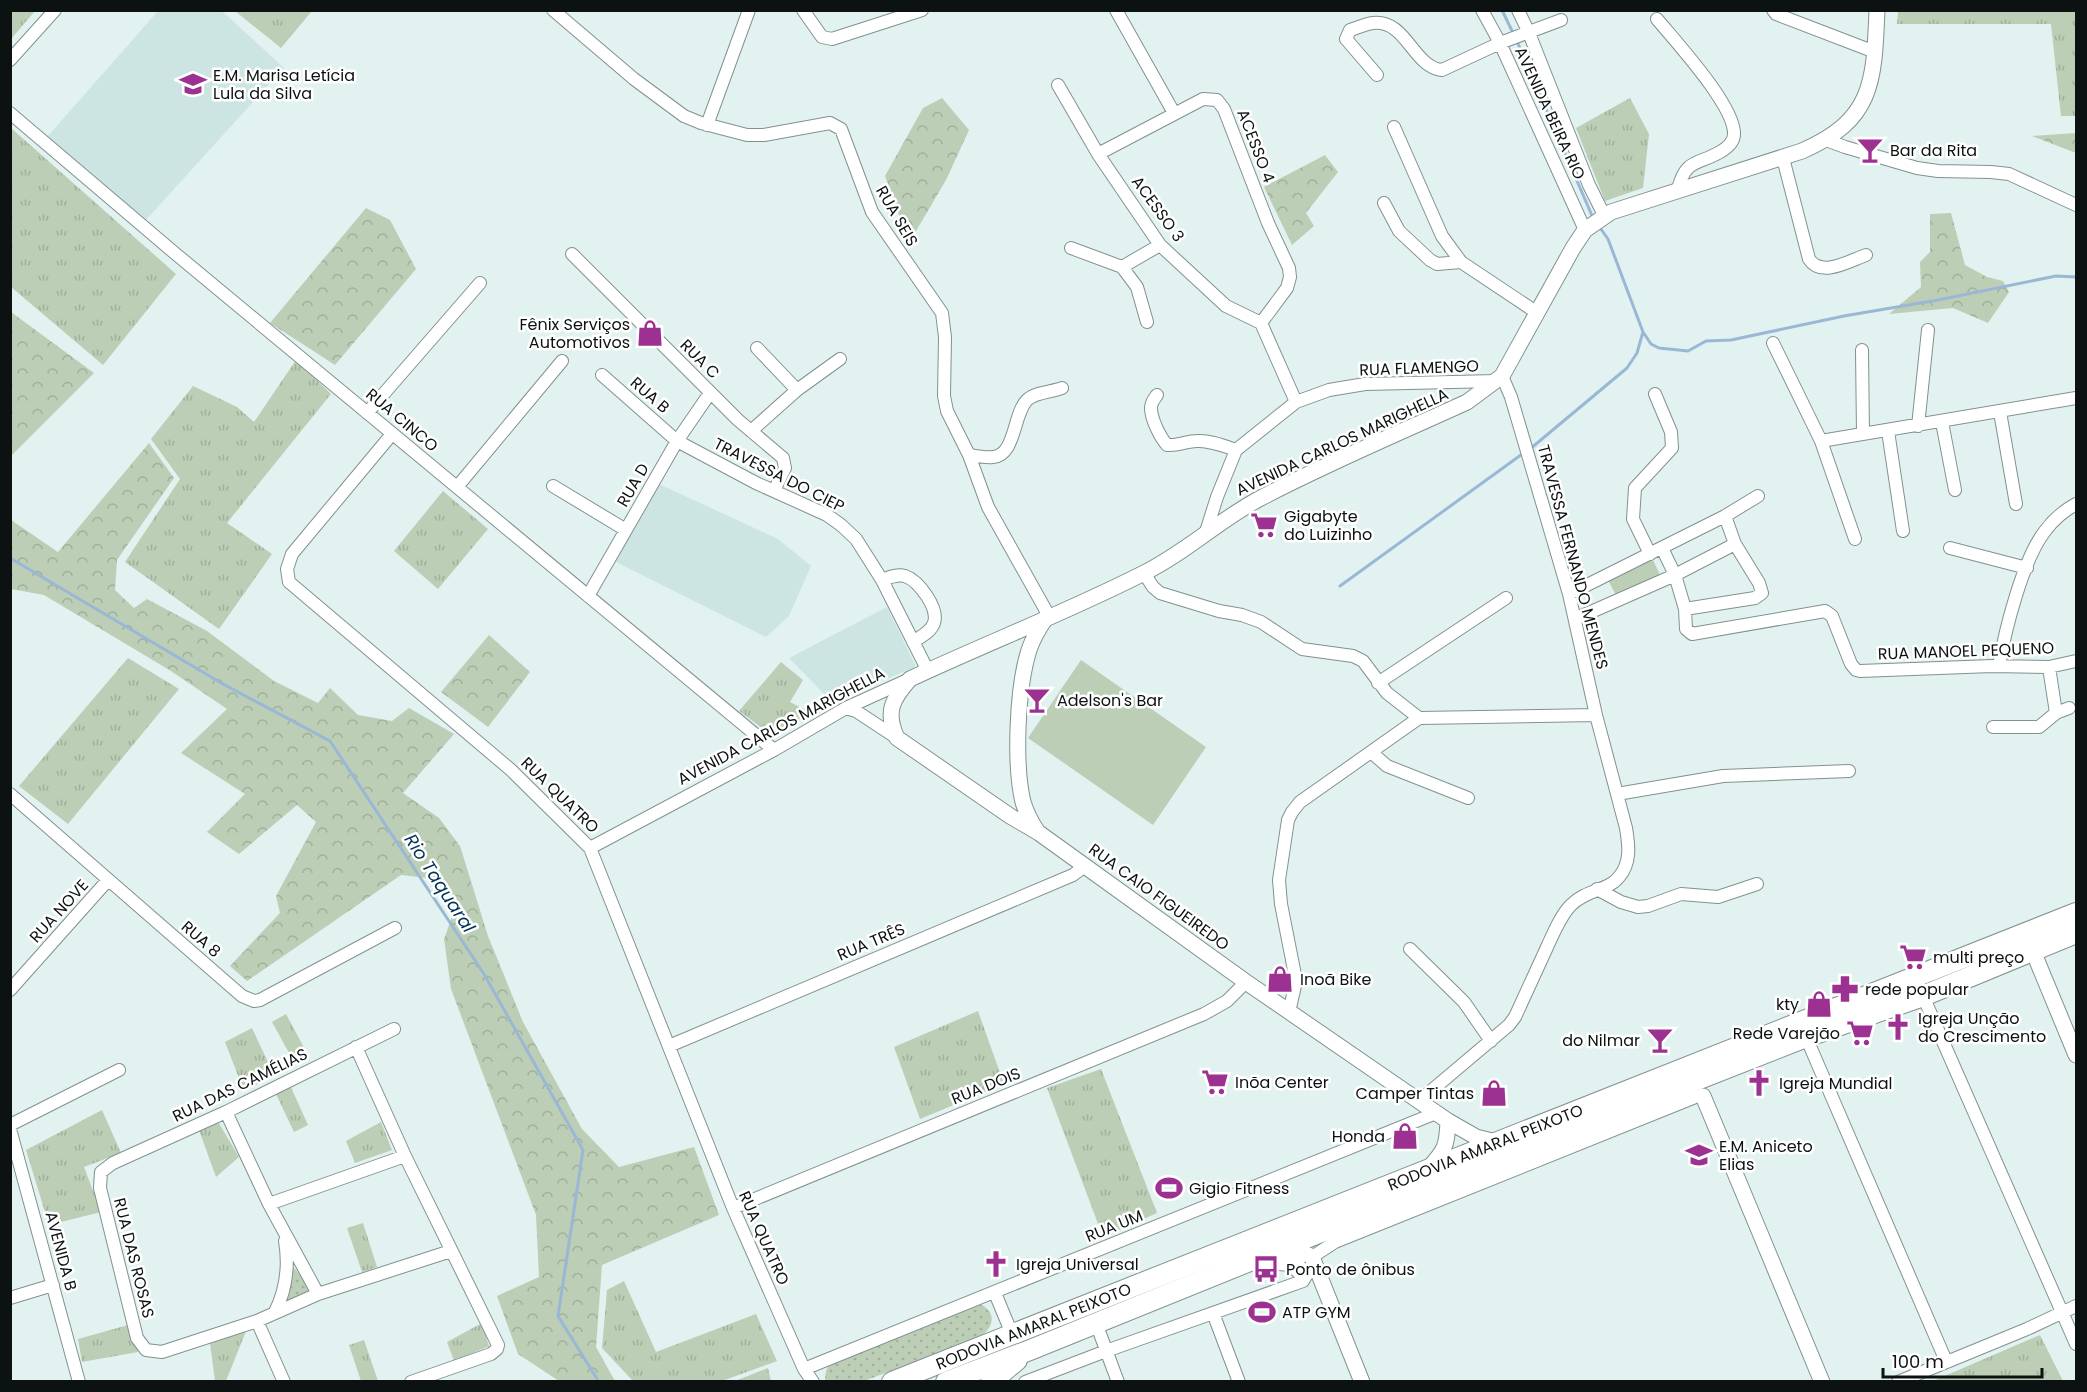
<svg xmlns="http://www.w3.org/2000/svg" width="2087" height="1392" viewBox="0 0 2087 1392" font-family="Poppins,sans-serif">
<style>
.built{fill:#cce5e3}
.grass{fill:url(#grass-tufts)}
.forest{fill:url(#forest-crowns)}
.park{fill:url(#park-dots)}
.garden{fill:#bcceb5}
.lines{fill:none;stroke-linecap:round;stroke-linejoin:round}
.stream{stroke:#9ab8d6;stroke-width:3}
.minor-casing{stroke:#829190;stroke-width:14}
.tertiary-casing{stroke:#829190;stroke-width:17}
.trunk-casing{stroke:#829190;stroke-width:22}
.minor{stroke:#fff;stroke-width:12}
.tertiary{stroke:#fff;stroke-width:15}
.trunk{stroke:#fff;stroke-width:20}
.labels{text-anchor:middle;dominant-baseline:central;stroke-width:5;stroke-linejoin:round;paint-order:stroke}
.poi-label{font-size:16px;fill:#0c1111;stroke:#fff;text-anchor:start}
.street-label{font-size:16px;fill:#0c1111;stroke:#fff}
.water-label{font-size:18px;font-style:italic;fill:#003157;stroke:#fff}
</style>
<defs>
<pattern id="grass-tufts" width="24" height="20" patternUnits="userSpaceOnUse" patternTransform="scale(1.5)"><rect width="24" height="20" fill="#bcceb5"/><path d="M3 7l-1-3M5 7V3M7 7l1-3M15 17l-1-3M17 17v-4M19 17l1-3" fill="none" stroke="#a0b09b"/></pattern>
<pattern id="forest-crowns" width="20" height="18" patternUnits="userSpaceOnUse" patternTransform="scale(1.5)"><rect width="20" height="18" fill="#bcceb5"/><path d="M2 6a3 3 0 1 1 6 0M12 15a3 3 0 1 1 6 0" fill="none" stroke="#a0b09b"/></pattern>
<pattern id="park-dots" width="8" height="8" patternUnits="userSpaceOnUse" patternTransform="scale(1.5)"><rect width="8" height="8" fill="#bcceb5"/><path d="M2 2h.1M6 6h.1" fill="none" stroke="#a0b09b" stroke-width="1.8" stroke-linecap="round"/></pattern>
</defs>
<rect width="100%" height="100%" fill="#e2f2f1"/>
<path class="built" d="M158,11h64l62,57 -139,153 -98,-84z
M657,483l121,56 33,27 -22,50 -23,21 -152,-76z
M887,607l29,60 -85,34 -42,-43z"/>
<path class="grass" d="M11,10l24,1 -24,28 -1,-28z
M235,11h77l-31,37z
M1898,11h178v105h-15l-10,-92h-154z
M1630,98l19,36 -6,54 -38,13 -29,-73z
M11,128l165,146 -73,91 -92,-78z
M296,360l35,34 -104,129 45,31 -53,75 -94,-67 55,-83 -29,-40 42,-53 44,21 17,15z
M443,491l45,38 -50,60 -44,-38z
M128,658l51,31 -111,135 -49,-38z
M781,662l22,18 -13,22 21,11 -41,21 -31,-23z
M978,1011l26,73 -84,35 -26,-72z
M286,1014l22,41 -14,7 -22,-40z
M252,1028l22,47 -30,16 -19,-49z
M1101,1069l56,144 -54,24 -56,-149z
M289,1083l19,42 -14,7 -20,-42z
M102,1110l19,43 -37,14 17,45 -52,13 -23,-75z
M217,1120l22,37 -23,20 -17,-47z
M381,1122l11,28 -37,13 -9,-22z
M363,1223l14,44 -15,5 -15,-44z
M624,1281l32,71 100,-38 21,47 -55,20h-89l-31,-33 5,-58z
M482,1323l7,23 -35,15 -7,-19z
M128,1325l10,27 -56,10 -4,-23z
M246,1331l-20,50h-11l-5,-38z
M2040,1335l23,46h-130z
M364,1340l14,41h-17l-12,-36z"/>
<path class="forest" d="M942,98l27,32 -23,50 -37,63 -24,-67 38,-68z
M2076,133v20l-44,-17z
M1325,155l13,17 -32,41 8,13 -22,19 -28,-58z
M366,208l24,12 26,49 -81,96 -65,-42z
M1951,213l14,52 22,12 16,4 6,11 -21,31 -35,-15 -64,6 32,-27 -1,-25 10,-10v-38z
M11,312l83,61 -83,83z
M149,443l25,35 -57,82 -2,30 19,18 13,-9 60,32 67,50 44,22 12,-15 28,27 34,6 17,-13 45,26 -51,59 36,25 21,28 28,90 35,86 59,107 37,38 75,-20 25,68 -117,50 -6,82 19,34h-56l-41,-27 -21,-58 42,-19 -3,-62 -85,-226 -7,-50 13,-36 -12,-23 -44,-5 -154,106 -17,-15 50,-53 -4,-17 40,-74 -19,-17 -58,49 -32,-22 38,-38 -64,-41 46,-44 -56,-38 -127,-76 -33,-6v-69l47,32z
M489,635l41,37 -42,55 -47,-35z
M768,1368l3,13h-36z"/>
<path class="park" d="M290,1264l11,11 8,14 -1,6 -24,8z
M973,1302c22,5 25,22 7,35l-116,44h-37l-2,-2 1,-8 5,-11z"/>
<path class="garden" d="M1652,558l10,21 -43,22 -11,-21z
M1081,660l125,87 -53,78 -125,-87z"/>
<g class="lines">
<path class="stream" d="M1502,10l11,23
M1516,39l77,179
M1598,225l10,14 35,93 8,12 8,4 29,3 18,-10 25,-1 113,-24 94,-16 118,-24 20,1
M1530,449l97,-81 10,-15 6,-21
M10,558l213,126 107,57 154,233 99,176 -25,166 41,66
M1340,586l185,-134"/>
<defs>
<path id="minor" d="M553,10l81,69 50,37 17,7 46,12h17l66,-12 11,6 31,83 70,101 3,24 -1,59 3,15 22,44 19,52 61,109
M803,10l19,27 10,2 90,-29
M1116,10l58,103
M1482,10l18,33 85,187
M1518,10l11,23 60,152 15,30
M1773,10l3,4 99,38
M1657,19c19,23 78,87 77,115 0,8 -7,14 -14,18 -22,13 -34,6 -42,37
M10,60l45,-50
M1377,75l-31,-36 4,-9c7,-2 15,-6 23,-7 33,-4 40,44 69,47l58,-27 61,-23
M1058,85l40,69 62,91 66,61 35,17
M10,113l167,142 597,495
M707,125l42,-115
M1394,127l48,109 19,26 75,50
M1826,140l19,7 72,21 21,3 53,1 18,2 67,31
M1098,154l105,-55 14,1 7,9 44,114 21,45 1,9 -3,11 -26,35
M1783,158l26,101c12,19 40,2 57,-4
M1384,203l15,28 31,29 7,4 24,-2
M1071,248l51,19 15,20 10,35
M572,254l166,166 45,38 2,10 -11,23
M1122,267l38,-22
M1261,323l35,79
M1773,343l48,98 34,98
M757,348l40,42
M1862,350l1,84
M602,375l75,66 79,42 71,32 14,10 15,14 26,41 46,91
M1157,395c-3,4 -6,7 -6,13 0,11 9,29 16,37 11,1 20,-4 30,-4 13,-1 27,5 39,9
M2000,412l16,92
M367,413l113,-130
M1942,422l13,68
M1918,426l10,-96
M751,431l46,-41 43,-31
M1888,431l15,100
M392,434l-100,120 -5,15 2,13 222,188 79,78 143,360 71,161 9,13
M1821,441l255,-43
M969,455c8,1 16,3 24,2 23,-2 20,-43 34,-57 8,-8 25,-8 35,-12
M553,486l73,44
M457,487l105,-126
M1205,535l12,-38 19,-47 60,-48 33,-12 36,-6 131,-3
M1662,548l13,27 10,34 1,20 6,5 133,-23 7,5 19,48 5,6 4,1 132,-5 57,1 27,-6
M1950,548l77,20
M1650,554l-17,-35 2,-31 37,-40 -1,-16 -16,-38
M1144,573l9,14 7,6 59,18 23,4 19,7 41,27 51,7 10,5 24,32 32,25
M882,580c8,-3 15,-6 23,-4 14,5 34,32 29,47 -3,9 -14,14 -21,19
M1569,594l156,-78 33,-20
M588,596l89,-155 33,-48
M1685,609l70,-11 7,-5 -3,-10 -24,-39 -10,-28
M1575,619l100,-44 60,-31
M1999,666c6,-36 24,-107 46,-135 8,-11 20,-21 31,-27
M2049,667l7,46 13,-5
M1378,683l128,-85
M846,708l10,3 41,27
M1993,727h46l17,-14
M1371,752l16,14 81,32
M10,794l232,202 12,5 6,-1 135,-72
M1617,794l106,-18 126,-5
M590,848l184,-98 72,-42 64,-29
M1597,889l24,13 17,5 10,-1 33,-12 37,3 39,-13
M1410,949l54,53 27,39
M10,990l98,-110
M1923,996l153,348
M1289,1012l6,-26v-11l-14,-71 -2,-24 9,-60 4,-8 8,-10 119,-84 177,-3
M394,1029l-168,83 -113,51 -12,9 -1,16 37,150 9,12 16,2 95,-31 61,-27 133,-43
M1806,1037l140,324
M669,1046l404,-171 12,-9
M356,1047l49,109 93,189 -1,4 -6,5 -80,28
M1419,1101l90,-76 6,-8c11,-24 22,-48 33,-72 6,-13 13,-30 23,-40 16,-16 37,-14 48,-28 12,-14 10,-31 7,-49l-30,-113 -27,-121 -58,-197 -9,-21
M226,1112l43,92 49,90
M10,1125l109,-55
M10,1129l69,253
M269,1204l136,-48
M733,1208l471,-194 23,-13 19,-19
M1312,1257l23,-15 363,-146h5
M995,1293l17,41
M10,1298l43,-13
M275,1312c11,-22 14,-47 10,-71
M1213,1313l26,69
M257,1321l27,61
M1096,1323l22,59
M804,1369l632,-256
M1025,1382l81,-31 197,-70 5,-9
M1898,1382l129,-53 49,-23"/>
<path id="tertiary" d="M1037,831c-6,-9 -11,-19 -14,-29 -9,-38 -6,-114 6,-152 4,-12 10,-22 17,-32
M2033,951l43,104
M1703,1096l119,286
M1496,1142l-20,-5 -28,-16 -202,-139 -207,-149 -29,-17 -113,-78c-12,-26 -5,-39 13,-59 77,-36 157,-67 232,-105 41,-20 75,-52 115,-74 68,-36 140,-66 210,-98l35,-26 71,-128 12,-18 26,-18 191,-61c72,-31 72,-70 75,-141
M1428,1169c17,-19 19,-22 20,-48
M1313,1266l-5,6h-8l-3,-3 -2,-8c4,-7 10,-9 17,-4l50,125"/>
<g id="trunk">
<path d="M1260,1258l29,3 6,4"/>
<path id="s1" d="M892,1382l1184,-469"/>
<path d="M946,1382l84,-32 664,-269 112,-44 117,-41 153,-63"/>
<path d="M991,1382l26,-22"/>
</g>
</defs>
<use href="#minor" class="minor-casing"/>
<use href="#tertiary" class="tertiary-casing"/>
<use href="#trunk" class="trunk-casing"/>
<use href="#minor" class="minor"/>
<use href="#tertiary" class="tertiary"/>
<use href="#trunk" class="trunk"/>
</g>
<defs>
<symbol id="school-bare" viewBox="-9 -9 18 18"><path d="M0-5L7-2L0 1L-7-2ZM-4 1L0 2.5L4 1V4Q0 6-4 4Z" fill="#9d3191" stroke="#fff" stroke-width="2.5" paint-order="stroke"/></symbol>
<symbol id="bar-bare" viewBox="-9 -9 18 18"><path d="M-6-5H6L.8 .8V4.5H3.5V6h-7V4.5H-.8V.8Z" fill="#9d3191" stroke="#fff" stroke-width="2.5" paint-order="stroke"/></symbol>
<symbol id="shop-bare" viewBox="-9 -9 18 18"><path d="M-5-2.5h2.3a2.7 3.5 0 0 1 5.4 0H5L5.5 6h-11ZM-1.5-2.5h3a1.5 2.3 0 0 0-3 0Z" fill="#9d3191" stroke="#fff" stroke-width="2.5" paint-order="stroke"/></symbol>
<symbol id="supermarket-bare" viewBox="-9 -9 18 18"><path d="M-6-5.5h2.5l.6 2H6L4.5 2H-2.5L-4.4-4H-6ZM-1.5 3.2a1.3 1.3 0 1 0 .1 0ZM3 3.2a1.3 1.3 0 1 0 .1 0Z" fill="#9d3191" stroke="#fff" stroke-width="2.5" paint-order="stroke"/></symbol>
<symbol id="pharmacy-bare" viewBox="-9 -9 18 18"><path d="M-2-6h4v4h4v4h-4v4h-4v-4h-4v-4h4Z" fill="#9d3191" stroke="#fff" stroke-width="2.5" paint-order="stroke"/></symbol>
<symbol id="church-bare" viewBox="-9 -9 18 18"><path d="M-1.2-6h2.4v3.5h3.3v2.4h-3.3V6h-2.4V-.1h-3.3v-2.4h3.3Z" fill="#9d3191" stroke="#fff" stroke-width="2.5" paint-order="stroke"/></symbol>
<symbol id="stadium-bare" viewBox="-9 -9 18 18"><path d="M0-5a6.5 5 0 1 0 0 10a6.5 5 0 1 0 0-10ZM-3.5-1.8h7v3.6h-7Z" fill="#9d3191" stroke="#fff" stroke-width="2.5" paint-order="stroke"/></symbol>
<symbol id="bus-bare" viewBox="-9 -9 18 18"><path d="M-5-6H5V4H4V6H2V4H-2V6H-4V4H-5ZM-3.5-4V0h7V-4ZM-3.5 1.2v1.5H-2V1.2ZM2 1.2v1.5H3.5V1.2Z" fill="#9d3191" stroke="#fff" stroke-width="2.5" paint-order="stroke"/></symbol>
</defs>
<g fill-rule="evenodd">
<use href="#school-bare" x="174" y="65" width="38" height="38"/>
<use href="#bar-bare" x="1851" y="131" width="38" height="38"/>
<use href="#shop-bare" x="631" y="314" width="38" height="38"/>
<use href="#supermarket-bare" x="1245" y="506" width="38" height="38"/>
<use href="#bar-bare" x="1018" y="681" width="38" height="38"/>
<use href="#supermarket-bare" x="1894" y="938" width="38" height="38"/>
<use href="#shop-bare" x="1261" y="960" width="38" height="38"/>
<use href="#pharmacy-bare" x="1826" y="970" width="38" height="38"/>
<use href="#shop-bare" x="1800" y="985" width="38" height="38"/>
<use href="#church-bare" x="1879" y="1008" width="38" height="38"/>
<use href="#supermarket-bare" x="1841" y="1014" width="38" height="38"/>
<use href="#bar-bare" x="1641" y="1021" width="38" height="38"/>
<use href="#supermarket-bare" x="1196" y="1063" width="38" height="38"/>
<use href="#church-bare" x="1740" y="1064" width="38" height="38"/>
<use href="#shop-bare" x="1475" y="1074" width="38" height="38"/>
<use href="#shop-bare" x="1386" y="1117" width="38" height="38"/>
<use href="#school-bare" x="1680" y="1136" width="38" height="38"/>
<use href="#stadium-bare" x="1150" y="1169" width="38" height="38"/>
<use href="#church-bare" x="977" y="1245" width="38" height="38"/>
<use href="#bus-bare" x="1247" y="1250" width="38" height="38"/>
<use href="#stadium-bare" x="1243" y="1293" width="38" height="38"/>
</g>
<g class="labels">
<g class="poi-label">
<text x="213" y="75">E.M. Marisa Letícia<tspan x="213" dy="18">Lula da Silva</tspan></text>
<text x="1890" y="150">Bar da Rita</text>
<text x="630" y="324" text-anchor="end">Fênix Serviços<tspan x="630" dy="18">Automotivos</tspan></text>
<text x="1284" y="516">Gigabyte<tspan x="1284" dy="18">do Luizinho</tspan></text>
<text x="1057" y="700">Adelson's Bar</text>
<text x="1933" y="957">multi preço</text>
<text x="1300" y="979">Inoã Bike</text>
<text x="1865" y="989">rede popular</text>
<text x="1799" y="1004" text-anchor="end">kty</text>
<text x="1918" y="1018">Igreja Unção<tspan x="1918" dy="18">do Crescimento</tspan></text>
<text x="1840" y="1033" text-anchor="end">Rede Varejão</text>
<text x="1640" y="1040" text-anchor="end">do Nilmar</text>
<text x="1235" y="1082">Inõa Center</text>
<text x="1779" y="1083">Igreja Mundial</text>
<text x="1474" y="1093" text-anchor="end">Camper Tintas</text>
<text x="1385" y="1136" text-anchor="end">Honda</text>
<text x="1719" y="1146">E.M. Aniceto<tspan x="1719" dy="18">Elias</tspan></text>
<text x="1189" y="1188">Gigio Fitness</text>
<text x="1016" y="1264">Igreja Universal</text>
<text x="1286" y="1269">Ponto de ônibus</text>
<text x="1282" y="1312">ATP GYM</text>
</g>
<g class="street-label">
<text transform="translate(1550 113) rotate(65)">AVENIDA BEIRA RIO</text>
<text transform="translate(1256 146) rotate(69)">ACESSO 4</text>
<text transform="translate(1158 209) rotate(54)">ACESSO 3</text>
<text transform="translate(897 216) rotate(60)">RUA SEIS</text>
<text transform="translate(700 359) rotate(45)">RUA C</text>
<text transform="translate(1419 368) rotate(-2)">RUA FLAMENGO</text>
<text transform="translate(650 395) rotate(41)">RUA B</text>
<text transform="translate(402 420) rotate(40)">RUA CINCO</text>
<text transform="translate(1342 442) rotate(-25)">AVENIDA CARLOS MARIGHELLA</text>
<text transform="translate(779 475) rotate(27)">TRAVESSA DO CIEP</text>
<text transform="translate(633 485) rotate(-60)">RUA D</text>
<text transform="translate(1573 557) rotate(75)">TRAVESSA FERNANDO MENDES</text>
<text transform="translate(1966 651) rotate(-2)">RUA MANOEL PEQUENO</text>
<text transform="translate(781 726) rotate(-28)">AVENIDA CARLOS MARIGHELLA</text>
<text transform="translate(560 795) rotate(44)">RUA QUATRO</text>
<text transform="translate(1159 897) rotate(36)">RUA CAIO FIGUEIREDO</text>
<text transform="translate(59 911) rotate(-48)">RUA NOVE</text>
<text transform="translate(201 939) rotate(41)">RUA 8</text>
<text transform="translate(871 942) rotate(-23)">RUA TRÊS</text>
<text transform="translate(240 1085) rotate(-26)">RUA DAS CAMÉLIAS</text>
<text transform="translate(986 1086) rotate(-22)">RUA DOIS</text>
<text stroke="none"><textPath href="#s1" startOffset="638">RODOVIA AMARAL PEIXOTO</textPath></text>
<text transform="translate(1114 1226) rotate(-22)">RUA UM</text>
<text transform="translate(764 1238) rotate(66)">RUA QUATRO</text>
<text transform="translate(61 1251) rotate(75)">AVENIDA B</text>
<text transform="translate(134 1258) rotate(76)">RUA DAS ROSAS</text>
<text stroke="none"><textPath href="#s1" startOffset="152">RODOVIA AMARAL PEIXOTO</textPath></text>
</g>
<g class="water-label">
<text transform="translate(440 883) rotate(57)">Rio Taquaral</text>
</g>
</g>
<rect width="2087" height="1392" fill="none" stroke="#0c1111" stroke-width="24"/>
<path d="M1883 1368v9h159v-9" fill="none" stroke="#0c1111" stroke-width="3"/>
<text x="1892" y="1368" font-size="18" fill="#0c1111" stroke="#ffffff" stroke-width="4.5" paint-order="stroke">100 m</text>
</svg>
